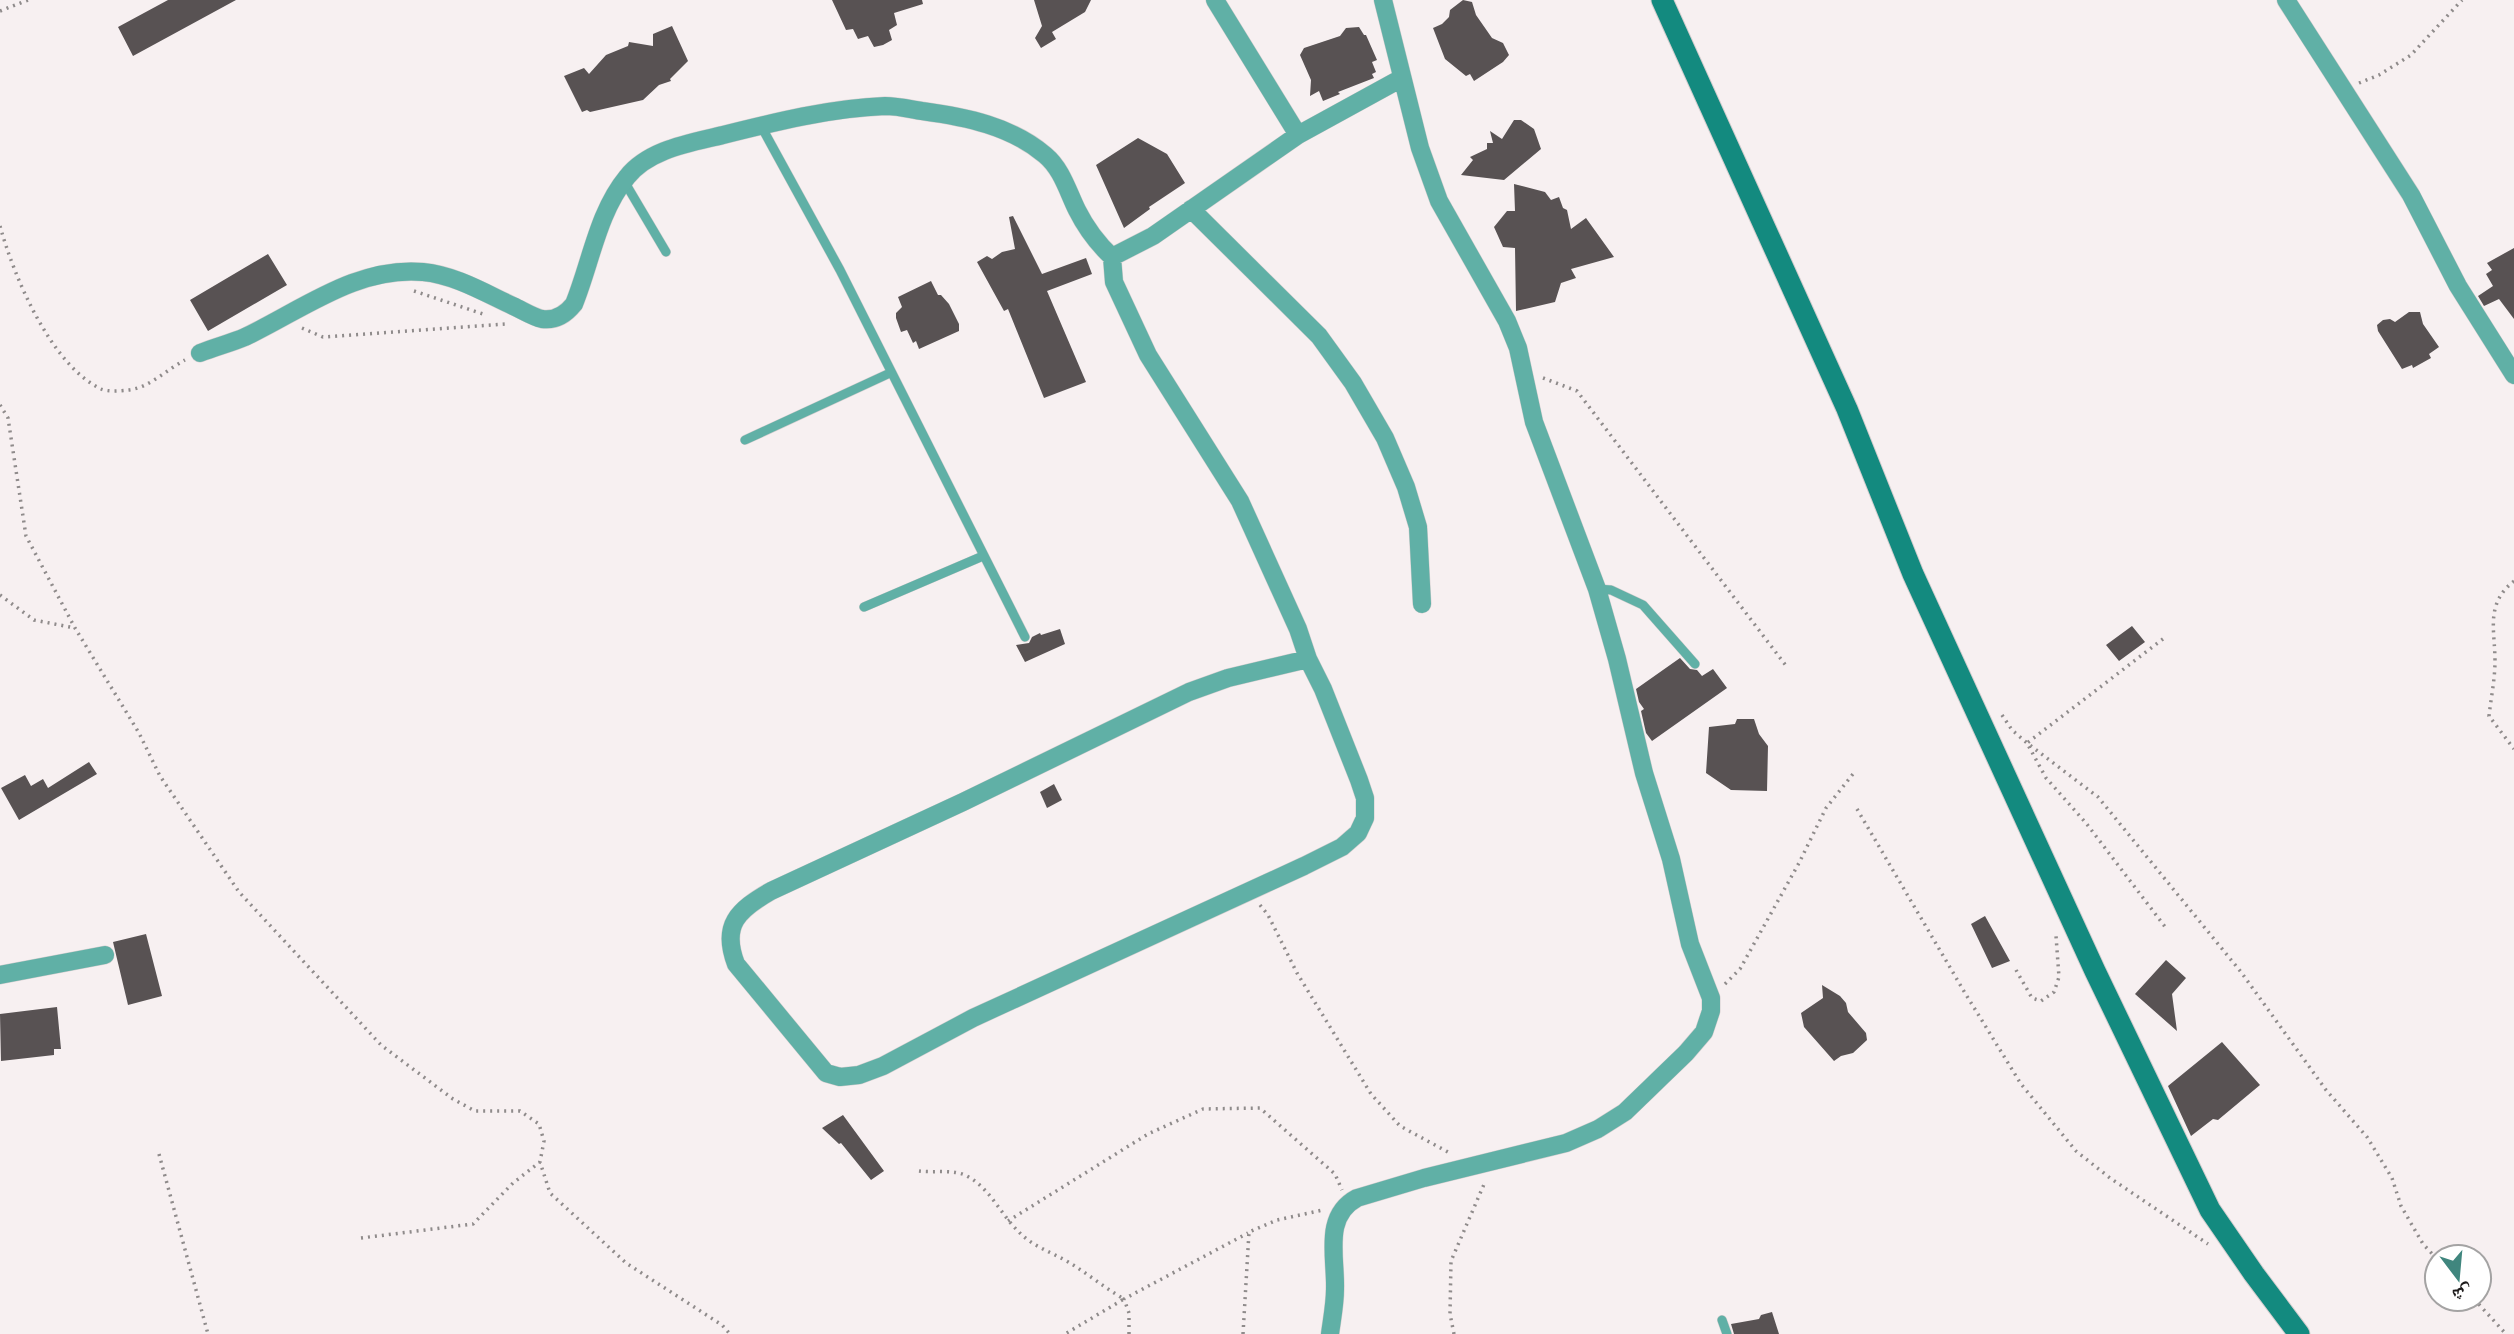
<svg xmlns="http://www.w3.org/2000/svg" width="2514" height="1334" viewBox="0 0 2514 1334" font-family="'Alegreya Sans','Noto Naskh Arabic',sans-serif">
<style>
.building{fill:#585253}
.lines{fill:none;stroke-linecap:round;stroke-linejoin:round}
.lane-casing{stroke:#d4cecf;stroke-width:10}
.street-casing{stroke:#d4cecf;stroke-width:19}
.secondary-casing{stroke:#d4cecf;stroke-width:23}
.path{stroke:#8f8b8b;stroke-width:3.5;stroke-dasharray:2 5;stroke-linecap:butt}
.lane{stroke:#60b0a6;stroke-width:9}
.street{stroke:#60b0a6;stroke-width:18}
.secondary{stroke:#138a7f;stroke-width:21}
</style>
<rect width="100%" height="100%" fill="#f7f0f1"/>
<path class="building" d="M168,0h68l-103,56 -15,-29z
M832,0h90l1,4 -29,9 3,12 -8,5 3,10 -9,5 -9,2 -6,-11 -10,3 -5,-10 -7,1z
M1034,0h57l-6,12 -33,20 4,7 -15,9 -6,-10 7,-12z
M1463,0l9,2 4,13 16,23 11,5 6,12 -6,7 -29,19 -4,-7 -4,2 -21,-17 -12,-31 9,-4 7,-7 1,-7z
M672,26l16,35 -18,18 1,2 -12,4 -16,15 -53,12 -3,-2 -5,2 -18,-36 20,-8 5,6 17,-19 22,-9 1,-4 24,4v-12z
M1359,27l5,8h2l11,25 -5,2 4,10 -4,2 2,4 -36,14 2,2 -17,7 -4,-10 -9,5 1,-16 -11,-25 4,-7 36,-12 6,-8z
M1514,120h7l13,9 7,20 -37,31 -43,-5 12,-15 -3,-3 17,-8v-6h6l-3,-12 12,8z
M1138,138l29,16 18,29 -36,24 1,2 -26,19 -28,-63z
M1514,184l31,8 6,8 8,-3 4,11 4,2 4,19 15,-11 28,39 -43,12 5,9 -15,5 -6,19 -39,9 -1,-63 -12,-1 -9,-20 13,-16h8z
M1013,216l29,58 44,-16 6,16 -45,17 39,91 -42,16 -36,-89 -4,2 -27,-49 10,-6 5,3 10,-7 13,-3 -6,-32z
M2514,248v71l-15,-20 -15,7 -6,-10 15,-10 -7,-12 6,-4 -5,-7z
M268,254l19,31 -79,46 -18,-31z
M931,281l7,14h3l8,9 10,20v7l-40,18 -3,-8 -3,2 -6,-13 -6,2 -5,-14v-5l6,-6 -4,-10z
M2409,312h11l3,12 16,23 -10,7 2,4 -18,10 -1,-3 -10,4 -24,-38 -1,-6 6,-5 7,-1 5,3z
M2132,626l13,16 -26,19 -13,-16z
M1060,629l5,15 -40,18 -9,-17 13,-2 3,-6 8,-4 1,2z
M1680,658l10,11 7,1 5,6 11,-7 14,19 -75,53 -6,-8 -5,-22 3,-2 -5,-7 -3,-13z
M1737,719h17l5,15 9,12 -1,45 -36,-1 -25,-17 3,-46 26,-3z
M89,762l8,12 -78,46 -18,-32 24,-13 6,11 12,-7 5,9z
M1054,784l8,16 -15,8 -7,-16z
M1985,916l25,45 -18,7 -21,-44z
M146,934l16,62 -34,9 -15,-63z
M2166,960l20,18 -14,16 5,37 -42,-37z
M1822,985l18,11 6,7 2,9 18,21 1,7 -14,13 -12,3 -7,5 -30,-34 -3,-14 22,-15z
M57,1007l4,42h-7v6l-53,6 -1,-47z
M2222,1042l38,43 -42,35 -5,-1 -22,17 -23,-50z
M843,1115l41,56 -13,9 -30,-37 -2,1 -17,-16z
M1772,1312l7,22h-45l-3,-10 28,-5 2,-4z"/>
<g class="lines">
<defs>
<path id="lane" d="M761,126l79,144 185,367
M624,181l42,71
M745,440l145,-67
M1597,589l14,1 32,15 52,59
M864,607l119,-51
M1722,1320l5,14"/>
<path id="street" d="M1215,0l83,135
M2286,0l125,195 47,91 56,89
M1191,209l128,127 34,47 32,55 21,49 12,40 4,77
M1112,257l2,25 34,73 92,146 58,128 10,30 15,30 36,91 6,18v20l-7,15 -16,14 -38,19 -331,152 -90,48 -24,9 -19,2 -14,-4 -90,-109c-15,-39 2,-54 35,-73l192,-89 226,-110 39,-14 80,-19
M200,353c15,-6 31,-10 45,-16 57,-27 112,-71 178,-65 32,3 62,21 90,34 9,4 20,11 29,13 14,2 24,-5 32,-15 17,-42 24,-92 53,-127 22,-28 64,-34 96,-42 52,-13 108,-27 162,-29 12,0 25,3 37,5 44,6 89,15 123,44 17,14 23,37 32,55 9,18 20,33 35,47l41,-21 145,-101 104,-57
M0,975l105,-20
M1330,1334c2,-15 5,-30 5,-45 1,-32 -12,-73 22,-91l67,-20 142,-35 32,-14 27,-17 61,-59 18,-21 7,-21v-13l-21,-54 -19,-85 -27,-86 -27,-114 -20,-70 -63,-167 -16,-74 -11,-27 -68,-120 -19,-53 -37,-148"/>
<path id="secondary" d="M1662,0l185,409 66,165 182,397 115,239 44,64 45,60"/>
</defs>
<use href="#lane" class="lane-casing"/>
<use href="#street" class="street-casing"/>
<use href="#secondary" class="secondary-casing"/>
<path class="path" d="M0,11l28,-11
M2359,83l20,-8 32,-20 51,-55
M0,226c14,51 51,139 101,163 7,3 19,2 27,1 21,-2 38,-20 57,-30
M414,291l72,24
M302,328l21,9 182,-13
M1543,378l34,13 210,276
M0,405l8,13 18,118 49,92 64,105 21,43 79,116 142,153 72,54 22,12h45l19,13 5,17 -4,21 10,31 76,70 96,62 8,9
M2514,581c-29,23 -19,49 -19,80 0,18 -4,37 -6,55l25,33
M0,595l34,25 41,8
M2163,639l-136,104 19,35 40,45 80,105
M2002,715l10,15 15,13 71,54 143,175 85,118 41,47 25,41 9,28 22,38 14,15
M1857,809l108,184 56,91 55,67 34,27 98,66
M1260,905l8,10 29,58 74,121 29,32 48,26
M2016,970l16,28 9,3 13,-9 5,-15 -3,-41
M1725,984l15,-15 59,-106 27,-55 27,-34
M159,1154l49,180
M919,1171c15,2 35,-2 48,5 23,12 34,39 52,56 14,15 33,20 51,31 18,11 35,25 54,36l-59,35
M1008,1221l140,-87 55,-25 57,-1 75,66 7,16
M361,1238l112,-14 40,-41 27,-21
M2474,1299l32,35
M1129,1334v-21l-5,-14 124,-66
M1243,1334l6,-102 28,-12 46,-10
M1454,1334l-4,-20 1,-53 34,-79"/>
<use href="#lane" class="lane"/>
<use href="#street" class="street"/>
<use href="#secondary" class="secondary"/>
</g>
<g transform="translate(2458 1278) rotate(164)"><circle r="33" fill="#ffffff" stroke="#a4a3a3" stroke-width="2"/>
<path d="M0-5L12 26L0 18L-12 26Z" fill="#40867e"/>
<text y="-10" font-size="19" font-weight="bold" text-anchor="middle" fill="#1c1a1a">ش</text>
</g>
</svg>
